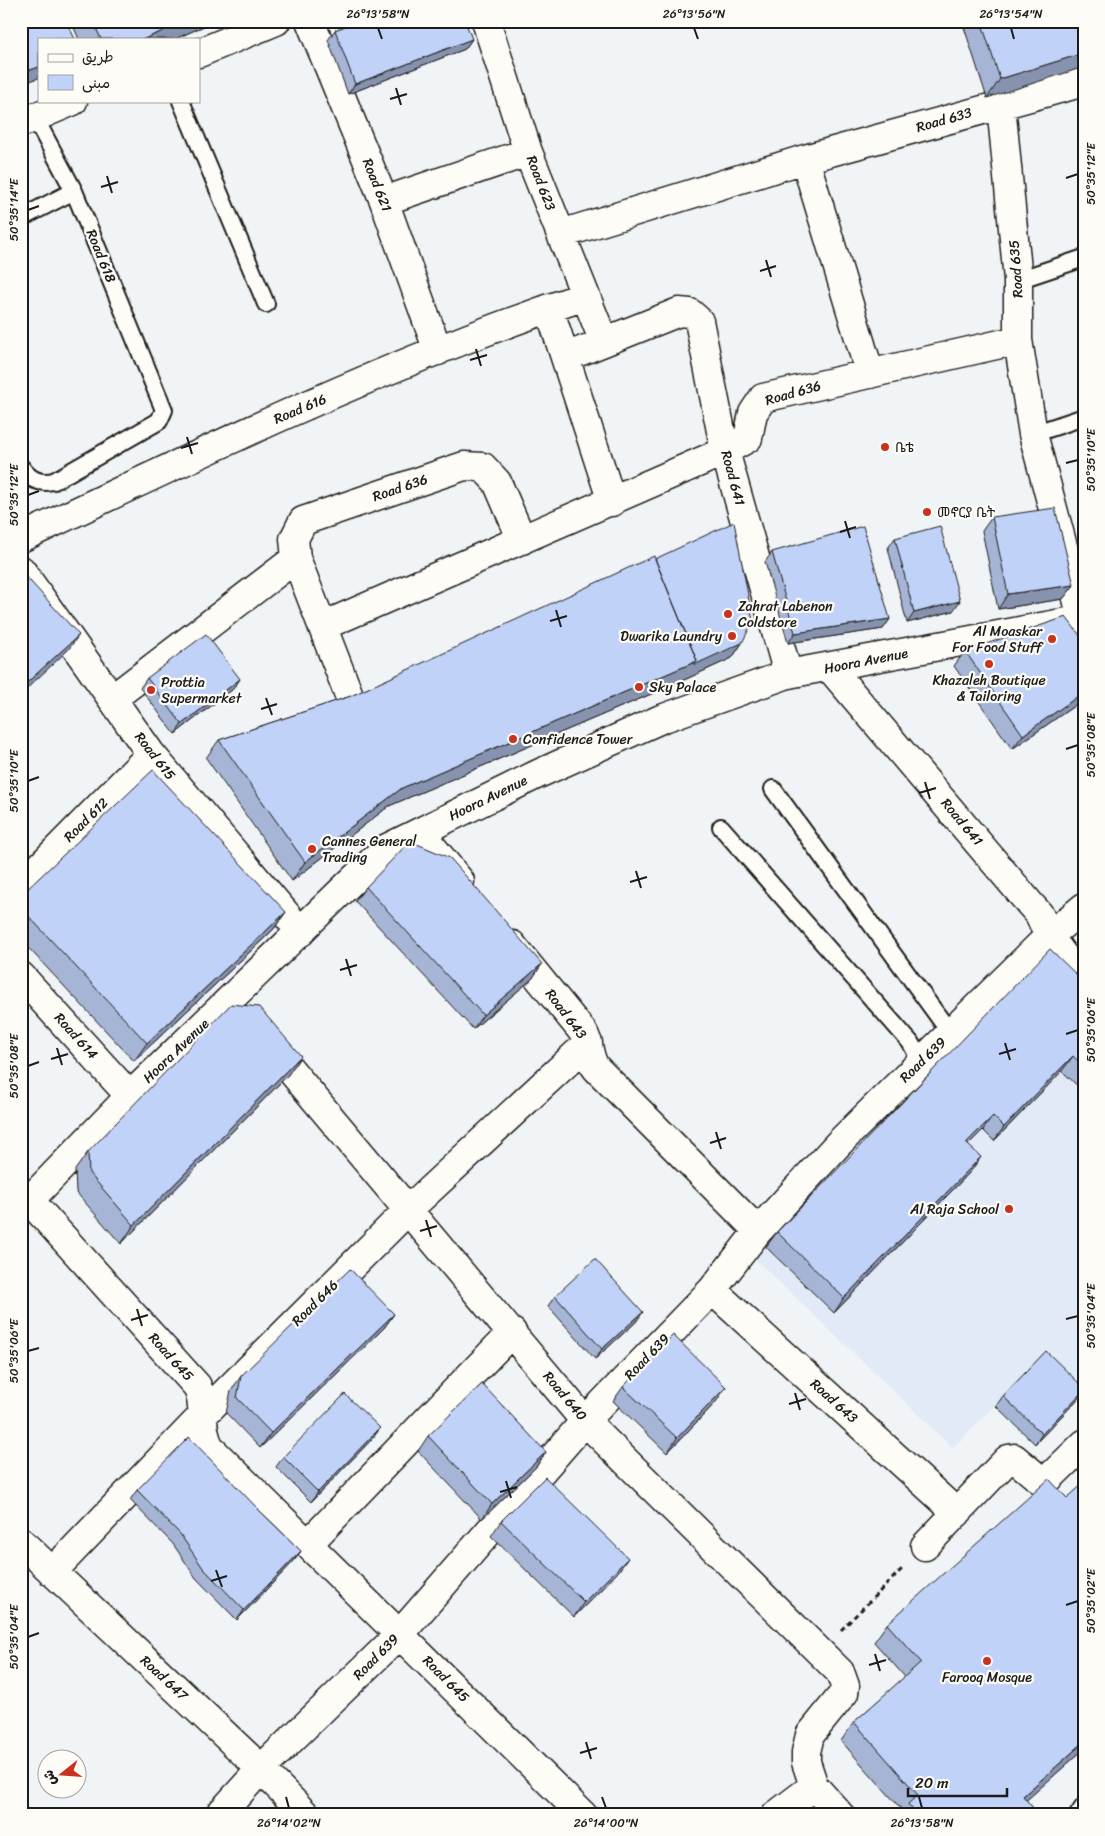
<svg xmlns="http://www.w3.org/2000/svg" width="1105" height="1836" viewBox="0 0 1105 1836" font-family="Sriracha,'Playpen Sans Arabic','Noto Sans Ethiopic',sans-serif">
<style>
.built{fill:#e3eaf7}
.lines{fill:none;stroke-linecap:round;stroke-linejoin:round}
.lane-casing{stroke:#1c1c1c;stroke-width:20}
.street-casing{stroke:#1c1c1c;stroke-width:31}
.secondary-casing{stroke:#1c1c1c;stroke-width:31}
.path{stroke:#1c1c1c;stroke-width:3;stroke-dasharray:5 4;stroke-linecap:butt}
.lane{stroke:#fdfcf7;stroke-width:16}
.street{stroke:#fdfcf7;stroke-width:28}
.secondary{stroke:#fdfcf7;stroke-width:28}
.wall{fill:#a6b5d5;stroke:#1c1c1c}
.shaded-wall{fill:#8793ae;stroke:#1c1c1c}
.building{fill:#c1d2f8;stroke:#1c1c1c}
.ticks{fill:none;stroke:#1c1c1c;stroke-width:2}
.poi-dot{fill:#c8321e;stroke:#fdfcf7;stroke-width:2}
.labels{text-anchor:middle;dominant-baseline:central;stroke-width:4.5;stroke-linejoin:round;paint-order:stroke}
.street-label{font-size:14px;fill:#1c1c1c;stroke:#fdfcf7}
.poi-label{font-size:14px;fill:#1c1c1c;stroke:#fdfcf7;text-anchor:start}
.neatline{fill:none;stroke:#1c1c1c;stroke-width:2}
.ticks-label{font-size:12px;text-anchor:middle;fill:#1c1c1c}
</style>
<rect width="100%" height="100%" fill="#f1f4f7"/>
<filter id="ink" filterUnits="userSpaceOnUse"><feTurbulence type="fractalNoise" baseFrequency=".02" numOctaves="2"/><feDisplacementMap in="SourceGraphic" scale="10" xChannelSelector="R" yChannelSelector="G"/><feConvolveMatrix kernelMatrix="1 2 1 2 8 2 1 2 1" color-interpolation-filters="sRGB"/></filter>
<g filter="url(#ink)">
<path class="built" d="M1039,956l1,8 -206,349 136,-141 -14,-15 27,-27 11,11 68,-70 22,21v301l-6,6 -39,-38 -86,87 -203,-194z"/>
<g class="lines">
<defs>
<path id="lane" d="M181,101l85,203
M21,218l53,-27
M1018,280l66,-22
M1033,434l51,-17
M21,467c9,13 18,17 33,14l105,-60 5,-11 -90,-219 -39,-73
M773,789l178,245
M721,827l189,215 11,19
M1078,1815l6,-9"/>
<path id="street" d="M310,21l74,180 54,150
M486,21l42,131 76,190
M1001,105l17,175v60l15,94 51,191
M805,159l65,215
M384,201l144,-49
M561,234l244,-75 279,-77
M549,308l63,194
M566,357l113,-45 11,1 9,8 26,130 63,223
M21,538c185,-88 370,-177 564,-242
M21,570l130,184 150,178
M323,626l402,-175 23,-13 5,-25 10,-15 255,-58
M830,668l200,236 9,10 10,22 35,48
M112,699l184,-141
M352,703l-56,-145 -2,-19 9,-18 161,-55 19,1 14,15 25,58
M420,832l40,49
M21,886l130,-132
M512,945l71,87c8,12 4,26 14,37l161,162
M21,976l109,120
M267,1042l318,379 255,251 5,14 -1,7 -34,42 -4,17v10l8,24 26,29
M30,1201l167,185c10,20 1,43 14,63l372,366
M712,1290l245,223
M21,1542l240,227 45,46
M308,1544l204,-212
M925,1546l83,-87 6,-1 30,25 40,-39
M52,1572l151,-157 206,-206 179,-166
M219,1815l42,-46 139,-135 185,-213 127,-131 46,-59 81,-88 210,-207 35,-29
M776,1815l38,-29"/>
<path id="secondary" d="M199,53l77,-32
M21,123l52,-22
M21,1209l109,-113 255,-247 153,-75 123,-55 127,-45 296,-55"/>
</defs>
<use href="#lane" class="lane-casing"/>
<use href="#street" class="street-casing"/>
<use href="#secondary" class="secondary-casing"/>
<path class="path" d="M841,1630l62,-62"/>
<use href="#lane" class="lane"/>
<use href="#street" class="street"/>
<use href="#secondary" class="secondary"/>
</g>
<path class="wall" d="M71,21h144l-40,18h-96z
M962,21h122l-97,77z
M335,30l137,9 -7,10 -117,45 -20,-54z
M992,517l82,68 -11,14 -65,10 -16,-78z
M895,538l58,73 -46,12 -19,-75z
M772,552l118,67 -7,10 -95,14 -23,-81z
M655,559l87,84 -10,15 -48,22 -295,126 -97,75 -86,-123 13,-18 132,-44z
M965,651l119,48 -72,50 -58,-83z
M147,678l93,1 -7,10 -58,45 -35,-46z
M366,887l176,77 -10,15 -59,50 -118,-128z
M21,895l265,17 -13,18 -139,131 -113,-121z
M1084,982v110l-22,-21 -68,70 -11,-11 -15,15 3,26 -137,142 -68,-66 11,-15z
M288,1075l-167,169 -45,-52 -1,-22 13,-18z
M555,1296l81,26 -41,37 -47,-53z
M394,1314l-10,14 -124,120 -34,-35 5,-22 10,-15z
M623,1387l93,15 -49,51 -54,-52z
M1003,1396l75,3 -43,45 -39,-38z
M380,1428l-7,10 -62,64 -35,-35 7,-10z
M428,1436l118,16 -10,15 -54,52 -64,-68z
M137,1490l122,20 42,41 -7,10 -57,59 -41,-42 -23,-34 -43,-44z
M501,1521l117,51 -44,45 -83,-81z
M887,1624l197,125 -58,51 13,15h-139l3,-4 -62,-70 13,-19 51,-45 -31,-35z"/>
<path class="shaded-wall" d="M186,21h29l-40,18h-31z
M507,21h7l-10,3z
M472,39l-7,10 -117,45 7,-10z
M1084,53v14l-97,31 13,-19z
M39,67v11l-18,6v-11z
M1074,585l-11,14 -65,10 10,-15z
M960,601l-7,10 -46,12 7,-10z
M890,619l-7,10 -95,14 7,-10z
M79,635l-11,15 -47,44v-6z
M742,643l-10,15 -48,22 -295,126 -97,75 13,-19 97,-74 295,-127z
M240,679l-7,10 -58,45 7,-10z
M1084,692v7l-72,50 11,-14z
M286,912l-13,18 -139,131 13,-18z
M542,964l-10,15 -59,50 10,-14z
M301,1056l-13,19 -167,169 13,-19z
M1073,1056l-11,15 -68,70 10,-14z
M993,1116l-10,14 -27,27 10,-14z
M981,1157l-10,14 -137,142 10,-15z
M643,1312l-7,10 -41,37 7,-10z
M394,1314l-10,14 -124,120 11,-15z
M726,1387l-10,15 -49,51 10,-15z
M1084,1390l-6,9 -43,45 7,-10z
M380,1428l-7,10 -62,64 7,-10z
M546,1452l-10,15 -54,52 10,-15z
M301,1551l-7,10 -57,59 7,-10z
M628,1558l-10,14 -44,45 10,-15z
M1084,1742v7l-74,66 13,-19z"/>
<path class="building" d="M21,21h45l9,18h-36v28l-18,6z
M93,21h93l-42,18h-43z
M359,21h106l7,18 -117,45 -20,-54z
M981,21h103v32l-84,26z
M1055,508l19,77 -66,9 -16,-77z
M734,522l19,99 -11,22 -48,22 3,-4 -42,-102z
M863,526l27,93 -95,14 -23,-81z
M940,526l20,75 -46,12 -19,-75z
M654,556l43,105 -295,127 -97,74 -86,-122 132,-44z
M21,571l58,64 -58,53z
M1066,617l18,24v51l-61,43 -58,-84z
M206,634l34,45 -58,45 -35,-46z
M153,770l133,142 -139,131 -126,-135v-13z
M410,841l40,17 92,106 -59,51 -117,-128z
M1050,949l34,33v85l-11,-11 -69,71 -11,-11 -27,27 15,14 -137,141 -67,-66z
M231,1004l28,3 42,49 -167,169 -45,-52 -1,-21z
M595,1259l48,53 -41,37 -47,-53z
M350,1269l44,45 -123,119 -34,-35 4,-22z
M673,1335l53,52 -49,51 -54,-51z
M1046,1351l38,37v2l-42,44 -39,-38z
M482,1384l64,68 -54,52 -64,-68z
M345,1394l35,34 -62,64 -35,-35z
M189,1437l70,73 42,41 -57,59 -41,-42 -23,-34 -43,-44z
M545,1477l83,81 -44,44 -83,-81z
M1049,1479l18,19 17,-15v259l-61,54 16,19h-122l-9,-11 10,-9 -64,-73 67,-60 -34,-38z"/>
</g>
<path class="ticks" d="M378,28l4,11M694,28l4,11M1011,28l3,11M396,88l5,17M390,99l17,-5M107,176l5,17M1066,178l12,-4M101,187l17,-5M28,210l11,-4M766,260l5,17M760,271l16,-5M476,349l5,17M470,360l17,-5M187,437l5,17M181,448l17,-5M1066,463l12,-3M28,495l11,-4M845,521l5,17M840,532l16,-5M556,610l5,17M550,621l17,-5M266,698l6,17M261,709l16,-5M1066,749l12,-4M28,781l11,-4M925,782l5,17M919,793l17,-5M636,871l5,17M630,882l17,-5M346,959l5,17M340,970l17,-5M1066,1034l12,-4M1005,1043l5,17M57,1048l5,17M999,1054l17,-5M51,1059l17,-5M28,1066l11,-4M716,1132l5,17M710,1143l16,-5M426,1220l5,17M420,1231l17,-5M137,1309l5,17M1066,1319l12,-3M131,1320l17,-5M28,1351l11,-3M795,1393l5,17M789,1404l17,-5M506,1481l5,17M500,1492l17,-5M216,1570l6,17M211,1581l16,-5M1066,1605l12,-4M28,1637l11,-4M875,1654l5,17M869,1665l17,-5M586,1742l5,17M580,1753l17,-5M286,1797l3,11M602,1797l4,11M919,1797l3,11"/>
<g class="poi-dot">
<circle cx="885" cy="447" r="5"/>
<circle cx="927" cy="512" r="5"/>
<circle cx="728" cy="614" r="5"/>
<circle cx="732" cy="636" r="5"/>
<circle cx="1052" cy="639" r="5"/>
<circle cx="989" cy="664" r="5"/>
<circle cx="639" cy="687" r="5"/>
<circle cx="151" cy="690" r="5"/>
<circle cx="513" cy="739" r="5"/>
<circle cx="312" cy="849" r="5"/>
<circle cx="1009" cy="1209" r="5"/>
<circle cx="987" cy="1661" r="5"/>
</g>
<g class="labels">
<g class="street-label">
<text transform="translate(944 120) rotate(-16)">Road 633</text>
<text transform="translate(541 183) rotate(69)">Road 623</text>
<text transform="translate(377 185) rotate(68)">Road 621</text>
<text transform="translate(101 256) rotate(68)">Road 618</text>
<text transform="translate(1016 269) rotate(-94)">Road 635</text>
<text transform="translate(793 393) rotate(-16)">Road 636</text>
<text transform="translate(300 409) rotate(-23)">Road 616</text>
<text transform="translate(733 478) rotate(75)">Road 641</text>
<text transform="translate(400 488) rotate(-19)">Road 636</text>
<text transform="translate(866 661) rotate(-11)">Hoora Avenue</text>
<text transform="translate(155 756) rotate(52)">Road 615</text>
<text transform="translate(488 798) rotate(-26)">Hoora Avenue</text>
<text transform="translate(86 820) rotate(-45)">Road 612</text>
<text transform="translate(962 822) rotate(50)">Road 641</text>
<text transform="translate(566 1014) rotate(53)">Road 643</text>
<text transform="translate(76 1036) rotate(48)">Road 614</text>
<text transform="translate(176 1051) rotate(-44)">Hoora Avenue</text>
<text transform="translate(923 1060) rotate(-44)">Road 639</text>
<text transform="translate(315 1303) rotate(-45)">Road 646</text>
<text transform="translate(171 1357) rotate(48)">Road 645</text>
<text transform="translate(647 1357) rotate(-46)">Road 639</text>
<text transform="translate(565 1396) rotate(50)">Road 640</text>
<text transform="translate(834 1401) rotate(42)">Road 643</text>
<text transform="translate(376 1657) rotate(-45)">Road 639</text>
<text transform="translate(164 1678) rotate(43)">Road 647</text>
<text transform="translate(446 1679) rotate(45)">Road 645</text>
</g>
<g class="poi-label">
<text x="895" y="447">ቤቴ</text>
<text x="937" y="512">መኖርያ ቤት</text>
<text x="738" y="606">Zahrat Labenon<tspan x="738" dy="16">Coldstore</tspan></text>
<text x="1042" y="631" text-anchor="end">Al Moaskar<tspan x="1042" dy="16">For Food Stuff</tspan></text>
<text x="722" y="636" text-anchor="end">Dwarika Laundry</text>
<text x="989" y="680" text-anchor="middle">Khazaleh Boutique<tspan x="989" dy="16">&amp; Tailoring</tspan></text>
<text x="161" y="682">Prottia<tspan x="161" dy="16">Supermarket</tspan></text>
<text x="649" y="687">Sky Palace</text>
<text x="523" y="739">Confidence Tower</text>
<text x="322" y="841">Cannes General<tspan x="322" dy="16">Trading</tspan></text>
<text x="999" y="1209" text-anchor="end">Al Raja School</text>
<text x="987" y="1677" text-anchor="middle">Farooq Mosque</text>
</g>
</g>
<rect width="1105" height="1836" fill="none" stroke="#fdfcf7" stroke-width="55"/>
<rect x="38" y="38" width="162" height="65" fill="#fdfcf7" stroke="#a3a29f"/>
<rect x="48" y="54" width="25" height="8" fill="#fdfcf7" stroke="#a3a29f"/>
<text x="82" y="62" font-size="15" fill="#1c1c1c">طريق</text>
<rect x="48" y="75" width="25" height="15" fill="#c1d2f8" stroke="#a3a29f"/>
<text x="82" y="88" font-size="15" fill="#1c1c1c">مبنى</text>
<g transform="translate(62 1774) rotate(253)"><circle r="24" fill="#fdfcf7" stroke="#a3a29f"/>
<path d="M0-4L9 19L0 12L-9 19Z" fill="#c8321e"/>
<text y="-8" font-size="14" font-weight="bold" text-anchor="middle" fill="#1c1c1c">ش</text>
</g>
<path d="M908 1788v8h99v-8" fill="none" stroke="#1c1c1c" stroke-width="2.5"/>
<text x="915" y="1788" font-size="15" fill="#1c1c1c" stroke="#fdfcf7" stroke-width="4" paint-order="stroke">20 m</text>
<rect x="28" y="28" width="1050" height="1780" class="neatline"/>
<g class="ticks-label">
<text x="378" y="18">26°13'58"N</text>
<text x="694" y="18">26°13'56"N</text>
<text x="1011" y="18">26°13'54"N</text>
<text transform="translate(1091 174) rotate(-90)" y="4">50°35'12"E</text>
<text transform="translate(14 210) rotate(-90)" y="4">50°35'14"E</text>
<text transform="translate(1091 460) rotate(-90)" y="4">50°35'10"E</text>
<text transform="translate(14 495) rotate(-90)" y="4">50°35'12"E</text>
<text transform="translate(1091 745) rotate(-90)" y="4">50°35'08"E</text>
<text transform="translate(14 781) rotate(-90)" y="4">50°35'10"E</text>
<text transform="translate(1091 1030) rotate(-90)" y="4">50°35'06"E</text>
<text transform="translate(14 1066) rotate(-90)" y="4">50°35'08"E</text>
<text transform="translate(1091 1316) rotate(-90)" y="4">50°35'04"E</text>
<text transform="translate(14 1351) rotate(-90)" y="4">50°35'06"E</text>
<text transform="translate(1091 1601) rotate(-90)" y="4">50°35'02"E</text>
<text transform="translate(14 1637) rotate(-90)" y="4">50°35'04"E</text>
<text x="289" y="1827">26°14'02"N</text>
<text x="606" y="1827">26°14'00"N</text>
<text x="922" y="1827">26°13'58"N</text>
</g>
</svg>
